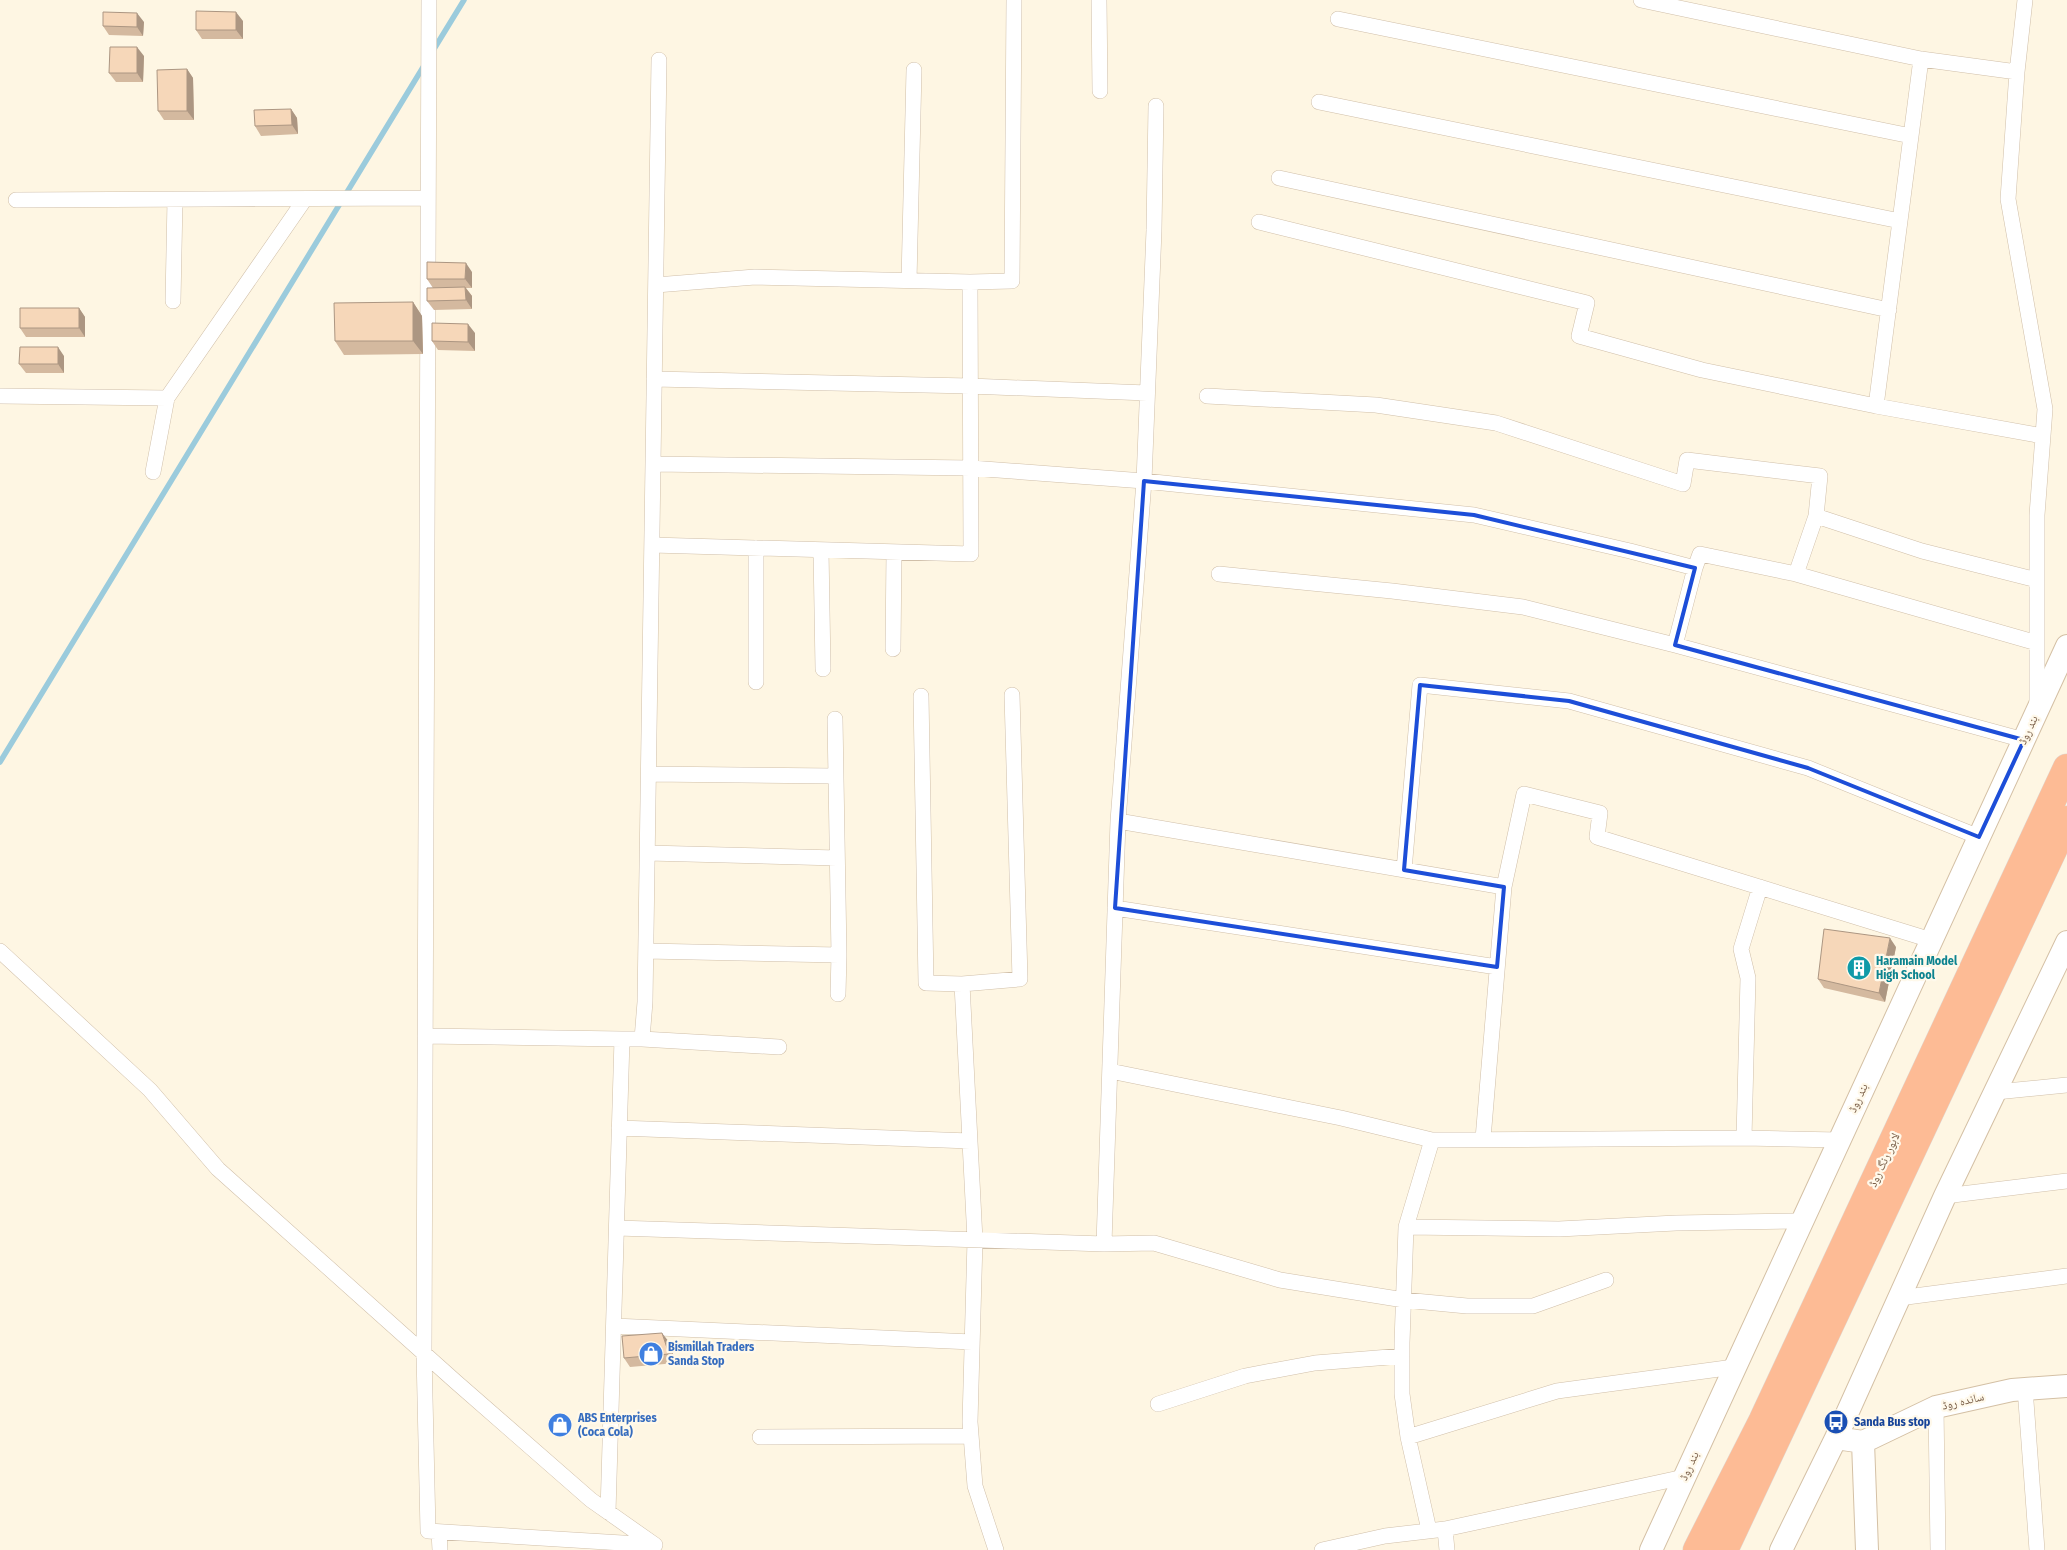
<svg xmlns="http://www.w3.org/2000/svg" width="2067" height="1550" viewBox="0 0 2067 1550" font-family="'Fira Sans Condensed','Noto Naskh Arabic',sans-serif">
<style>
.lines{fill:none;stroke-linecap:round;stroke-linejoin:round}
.stream{stroke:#9bcbdc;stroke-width:5.5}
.street-casing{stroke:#d0bfa9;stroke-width:16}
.secondary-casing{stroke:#d4c0a5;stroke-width:24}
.highway-casing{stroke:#dfd8d3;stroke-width:29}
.street{stroke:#fff;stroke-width:15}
.secondary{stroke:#fff;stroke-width:22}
.highway{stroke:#fdbb95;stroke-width:28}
.wall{fill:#d4b99f}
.shaded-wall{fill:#ac9682}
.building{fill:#f6d7b9;stroke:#ac9682}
.marked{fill:none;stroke:#1d4ed8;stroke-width:4;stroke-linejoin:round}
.labels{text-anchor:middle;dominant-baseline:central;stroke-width:4.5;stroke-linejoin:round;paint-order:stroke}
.street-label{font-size:12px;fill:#795e47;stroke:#fff9eb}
.culture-label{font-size:12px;font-weight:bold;fill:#0d838f;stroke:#fff9eb;text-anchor:start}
.shop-label{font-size:12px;font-weight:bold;fill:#366cbe;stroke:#fff9eb;text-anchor:start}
.transit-label{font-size:12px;font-weight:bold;fill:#164399;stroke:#fff9eb;text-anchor:start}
</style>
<rect width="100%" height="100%" fill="#fef6e3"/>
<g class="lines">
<path class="stream" d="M434,49l30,-49
M0,762l425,-698"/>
<defs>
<path id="street" d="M429,0l-5,1353 4,178 227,14
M1099,0l1,91
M1641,0l280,59 96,13
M2025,0l-8,72 -9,127 37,210 -8,106v190
M1338,19l573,117
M1921,59l-45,347 167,30
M1319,102l581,119
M1279,178l610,132
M16,200l412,-2
M1259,222l328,81 -8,33 123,34 174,36
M909,281l5,-211
M970,282l42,-1 2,-281
M173,301l2,-101
M654,379l316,7 177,7
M0,396l167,2
M1207,396l169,9 120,18 187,61 4,-24 133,16 -4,40
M653,464l318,4 173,13 10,-251 2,-124
M153,472l14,-74 138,-199
M652,545l319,9 -1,-272 -215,-5 -99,8
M756,548v134
M821,550l2,119
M1695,568l5,-14 96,20 20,-58 106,35 115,29
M1219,574l173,17 131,16 152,38 349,95
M1796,574l241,69
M893,649l1,-97
M921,696l5,287 36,1
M835,719l4,236 -1,39
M649,774l185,2
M1118,821l386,66 20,-93 76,19 -3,24 334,103
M648,853l189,5
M1404,870l16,-185 149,16 239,67 171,69
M1760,887l-19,62 7,29 -4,160 94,2
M1115,908l382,59
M0,951l150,139 68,79 238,213 135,118 64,45
M646,951l193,4
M425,1036l197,3
M642,1039l137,8
M1110,1071l231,47 91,22 312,-2
M1996,1092l71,-7
M619,1128l351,13
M1483,1139l21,-252
M1945,1196l122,-15
M1406,1227l153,2 117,-6 125,-2
M617,1228l487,16 14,-423 26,-340 330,34 156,36 65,17 -20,77
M1104,1244l50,-1 126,37 124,20 63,6h66l73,-26
M1899,1298l168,-22
M614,1326l358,16
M2025,1388l12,162
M1158,1404l87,-28 70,-13 87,-7
M1936,1407l2,143
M760,1437l211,-1
M1408,1437l149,-46 177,-24
M608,1512l14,-473h20l3,-37 14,-942
M1445,1529l2,21
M1429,1530l-21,-93 -6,-43v-51l4,-116 26,-87
M439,1532l1,18
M996,1550l-21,-64 -5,-64 5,-182 -13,-256 58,-5 -8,-284
M1322,1550l63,-14 60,-7 239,-52"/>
<path id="secondary" d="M1836,1438l27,4 73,-35 76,-17 55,-4
M1863,1442l4,108
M1651,1550l416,-904
M1781,1550l55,-112 109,-242 122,-254"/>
<path id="highway" d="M1697,1550l66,-130 304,-652
M1724,1550l343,-730"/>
</defs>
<use href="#street" class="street-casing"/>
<use href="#secondary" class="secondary-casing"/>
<use href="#highway" class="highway-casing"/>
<use href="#street" class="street"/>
<use href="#secondary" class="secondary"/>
<use href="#highway" class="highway"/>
</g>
<path class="wall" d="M243,21v18h-41l-6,-9z
M144,22l-1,14 -34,-1 -6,-9z
M144,56l-1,26h-27l-7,-9z
M187,69l6,9 1,42h-30l-6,-9z
M291,109l6,9 1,16 -37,2 -6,-10z
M472,272v16h-6l6,8v13l-38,1 -7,-9 6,-13 -6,-9z
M413,302l9,14 1,38 -79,1 -9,-14z
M79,308l6,9v20h-59l-6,-9z
M475,333v18l-37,-1 -6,-9z
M64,356v17h-38l-7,-9z
M1896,947l-11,55 -61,-14 -6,-9z
M669,1342l7,21 -46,4 -6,-9z"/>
<path class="shaded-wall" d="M236,12l7,9v18l-7,-9z
M137,13l7,9 -1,14 -6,-9z
M137,47l7,9 -1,26 -6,-9z
M187,69l6,9 1,42 -7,-9z
M291,109l6,9 1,16 -6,-9z
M466,263l6,9v16l-7,-9z
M465,287l7,9v13l-6,-9z
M413,302l9,14 1,38 -10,-13z
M79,308l6,9v20l-6,-9z
M468,324l7,9v18l-7,-9z
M58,347l6,9v17l-6,-9z
M1890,938l6,9 -11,55 -6,-9z
M662,1333l7,9 7,21 -7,-9z"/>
<path class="building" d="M196,11l40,1v18h-40z
M103,12l34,1v14l-34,-1z
M110,47h27v26h-28z
M187,69v42h-29l-1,-41z
M291,109l1,16 -37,1 -1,-16z
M427,262l39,1 -1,16h-38z
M465,287l1,13 -39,1v-13z
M413,302v39h-78l-1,-38z
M20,308h59v20h-59z
M432,323l36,1v18l-36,-1z
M20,347h38v17h-39z
M1824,929l66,9 -11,55 -61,-14z
M662,1333l7,21 -45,4 -2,-22z"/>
<path class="marked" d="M1144,481l330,34 221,53 -20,77 349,95 -45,97 -171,-69 -239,-67 -149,-16 -16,185 100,17 -7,80 -382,-59z"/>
<defs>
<symbol id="building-disc" viewBox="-11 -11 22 22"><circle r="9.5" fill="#0f9aa8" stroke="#fff9eb"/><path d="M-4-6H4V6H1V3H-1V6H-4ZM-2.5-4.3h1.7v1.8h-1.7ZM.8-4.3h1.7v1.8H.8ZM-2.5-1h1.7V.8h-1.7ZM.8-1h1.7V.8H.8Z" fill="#fff"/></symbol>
<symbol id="shop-disc" viewBox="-11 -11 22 22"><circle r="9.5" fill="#3f7fe0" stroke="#fff9eb"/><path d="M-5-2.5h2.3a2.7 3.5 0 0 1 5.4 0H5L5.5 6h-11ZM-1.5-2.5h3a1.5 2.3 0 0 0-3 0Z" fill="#fff"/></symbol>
<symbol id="bus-disc" viewBox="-11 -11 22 22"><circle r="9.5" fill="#1a4fb4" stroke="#fff9eb"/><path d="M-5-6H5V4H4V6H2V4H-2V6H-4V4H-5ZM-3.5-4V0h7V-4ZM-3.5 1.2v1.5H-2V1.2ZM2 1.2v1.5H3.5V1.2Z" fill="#fff"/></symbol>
</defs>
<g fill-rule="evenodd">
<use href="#building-disc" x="1845" y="954" width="28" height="28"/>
<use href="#shop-disc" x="637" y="1340" width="28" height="28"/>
<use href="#bus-disc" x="1822" y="1408" width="28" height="28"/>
<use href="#shop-disc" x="546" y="1411" width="28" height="28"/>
</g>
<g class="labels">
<g class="street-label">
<text transform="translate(2028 730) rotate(-65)">بند روڈ</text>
<text transform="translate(1858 1098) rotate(-65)">بند روڈ</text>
<text transform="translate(1884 1160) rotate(-65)">لاہور رنگ روڈ</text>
<text transform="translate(1963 1401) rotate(-13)">ساندہ روڈ</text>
<text transform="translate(1689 1466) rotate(-65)">بند روڈ</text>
</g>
<g class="culture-label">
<text x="1876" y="961">Haramain Model<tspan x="1876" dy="14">High School</tspan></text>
</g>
<g class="shop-label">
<text x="668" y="1347">Bismillah Traders<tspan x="668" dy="14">Sanda Stop</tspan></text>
<text x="578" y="1418">ABS Enterprises<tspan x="578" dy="14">(Coca Cola)</tspan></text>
</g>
<g class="transit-label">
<text x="1854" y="1422">Sanda Bus stop</text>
</g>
</g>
</svg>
